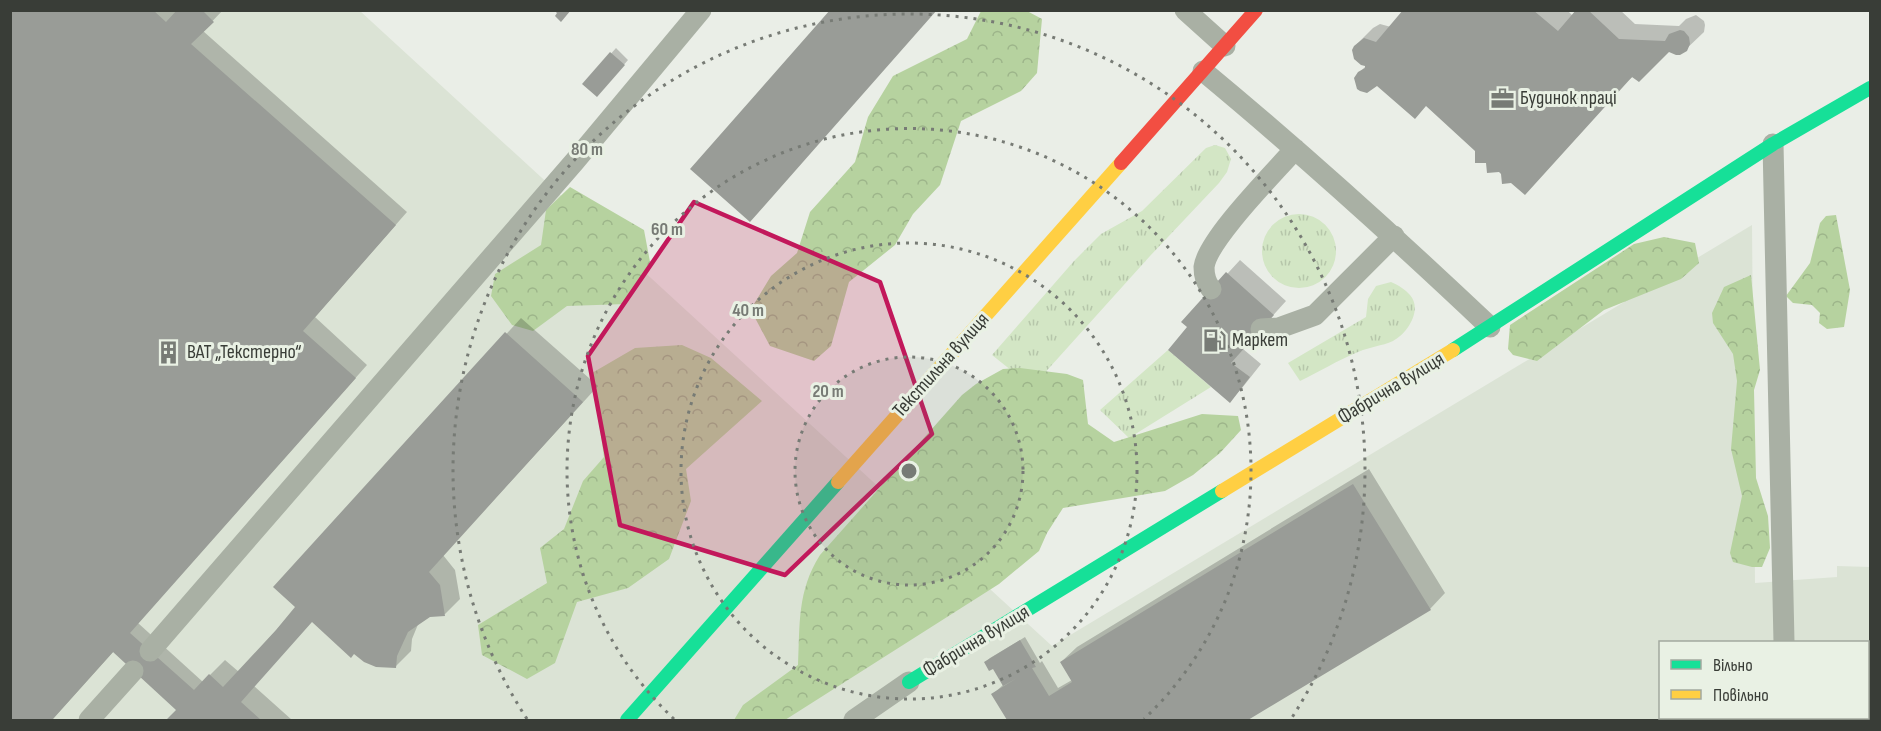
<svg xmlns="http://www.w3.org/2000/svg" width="1881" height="731" viewBox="0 0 1881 731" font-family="'Sofia Sans Condensed',sans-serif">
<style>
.built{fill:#dbe3d5;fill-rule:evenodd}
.grass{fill:url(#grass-tufts)}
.forest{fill:url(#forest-crowns)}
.shadow{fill:#0003}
.building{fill:#999c97}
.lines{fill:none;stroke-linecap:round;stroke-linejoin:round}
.lane{stroke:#a9b0a4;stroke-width:21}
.fast{stroke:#16e098;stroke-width:14}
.slow{stroke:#ffcf43;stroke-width:14}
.jam{stroke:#f24e42;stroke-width:14}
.marked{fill:#c2185b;fill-opacity:0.2;stroke:#c2185b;stroke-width:4.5;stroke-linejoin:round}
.ring{fill:none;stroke:#777b75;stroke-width:3;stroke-dasharray:3 6}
.labels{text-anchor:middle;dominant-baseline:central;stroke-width:6;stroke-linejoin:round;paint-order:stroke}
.poi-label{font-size:20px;fill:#393d37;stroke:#e9f1e4;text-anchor:start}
.street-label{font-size:20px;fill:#393d37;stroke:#e9f1e4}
.centre{fill:#777b75;stroke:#e9f1e4;stroke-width:3}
.ring-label{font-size:18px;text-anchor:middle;font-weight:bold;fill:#777b75;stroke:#e9f1e4;stroke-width:6;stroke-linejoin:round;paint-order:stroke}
</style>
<defs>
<pattern id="grass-tufts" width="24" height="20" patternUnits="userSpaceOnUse" patternTransform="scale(1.5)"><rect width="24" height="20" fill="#d3e6c5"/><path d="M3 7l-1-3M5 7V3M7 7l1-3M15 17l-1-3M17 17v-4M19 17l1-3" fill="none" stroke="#b6c6aa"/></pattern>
<pattern id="forest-crowns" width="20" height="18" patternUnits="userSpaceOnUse" patternTransform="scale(1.5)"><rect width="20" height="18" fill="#b6d29f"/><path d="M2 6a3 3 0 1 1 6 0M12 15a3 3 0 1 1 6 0" fill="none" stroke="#9db58a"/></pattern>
</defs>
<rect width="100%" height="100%" fill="#eaeee7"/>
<path class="built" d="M10,11h350l692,635 700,-421 3,358 82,-6v-11l33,1v153h-1859zM1660,642h208v76h-208z"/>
<path class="grass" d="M1215,145l10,3 6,11 -4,13 -8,11 -69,73 -118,131 -40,-32 82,-94 27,-27 41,-23 64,-63z
M1262 251a37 37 0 1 1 74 0a37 37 0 1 1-74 0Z
M1391,282c7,3 15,8 19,13 13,15 -3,39 -17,46 -11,5 -24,6 -35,11 -20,8 -39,20 -58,29l-12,-18 78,-46 2,-18 8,-13z
M1168,350l43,37 -82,51 -29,-28z"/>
<path class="forest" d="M981,11h46l15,8 -5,54 -16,18 -60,30 -21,64 -27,29 -18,31 -46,37 -18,64 -17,15 -44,-15 -16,-30v-12l17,-28 26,-23 13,-41 45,-50 13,-45 25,-41 74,-37z
M570,187l74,43 6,32 -24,42 -59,2 -34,25 -21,-6 -21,-29 4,-22 46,-29 5,-35z
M1836,215l14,75 -6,37 -17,2 -8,-6 1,-10 -8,-8 -19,-2 -7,-7 24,-33 10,-40 6,-7z
M1664,237l31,6 4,20 -18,16 -77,31 -67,51 -24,-6 -5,-6 2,-24 124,-81z
M1751,275l9,95 -6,20 2,88 12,38 2,32 -8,19h-10l-19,-5 -3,-9 12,-57 -11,-47 6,-68 -4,-27 -20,-31 -1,-10 12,-26z
M682,345l29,13 51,43 -76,68 5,32 -22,58 -41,29 -51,14 -22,61 -28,16 -45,-24 -4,-30 69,-42 -7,-35 24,-19 19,-48 21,-24 -12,-84 43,-25z
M1020,368l47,6 16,6 5,44 26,18 88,-28 36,2 3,14 -21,23 -27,22 -28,16 -102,17 -16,25 -8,18 -40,33 -214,136h-51l9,-15 55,-40c2,-40 -1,-74 22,-110l142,-160 14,-11 27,-15z"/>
<path class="shadow" d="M10,10h213l-20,21 204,181 -92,105 52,48 -229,258 65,59 22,-22 14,12 58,-65 -22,-20 246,-269 77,68 -155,169 12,15 5,29 -15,15 -16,1 -10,7 -7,17 -1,12 -16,16 -83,-46 -58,65 38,34h-124l10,-10 -64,-59 -62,69h-42z
M1405,10h162l6,6 5,-6h42l15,14 44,2 7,-7 10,-4 8,6 1,4 -1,7 -21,20 -14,-2 -166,123 -77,-68 -49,-20 -18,-12 8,-8 -10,-21 16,-16 7,-4 11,3z
M616,48l12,12 -27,31 -17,-7z
M1240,260l46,41 -43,48 18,15 -19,24 -12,13 -41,-74 -6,-5z
M1369,469l76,124 -15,16 -185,111h-236l-16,-26 10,-9 -10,-18 -7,-5 4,-4 35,-21 15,26 2,-2 16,27 14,-8 -11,-18 16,-15z"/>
<path class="building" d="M10,10h143l13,12 11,-12h25l12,12 -23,22 205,181 -93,106 53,47 -226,255 64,57 15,-16 14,13 53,-57 19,-23 -22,-20 232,-255 78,70 -154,170 11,13 5,31 -15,1 -22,15 -11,24 -1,12 -20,-1 -12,-5 -10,-8 -3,4 -39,-36 -71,80 20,18h-95l10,-10 -63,-58 -61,68h-42z
M554,10h17l-10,12 -6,-6 2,-3z
M830,10h107l-187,212 -60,-53z
M1403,10h130l25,21 18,-21h12l31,29 46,2 4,-7 11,-4 4,1 5,6 1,7 -3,7 -7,4h-4l-7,-3 -30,30 -7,-5 -107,118 -14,-12 -9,1 -1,-10 -2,-2 -12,1 -1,-10h-11v-12l-49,-45 -11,13 -38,-33 -10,7 -7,-2 -3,-2 -3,-11 4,-6 7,-4v-2l-4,-1 -7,-6 -2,-9 2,-4 10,-8 12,4z
M610,52l15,13 -28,32 -15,-13z
M1226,272l48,43 -43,48 19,14 -20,26 -62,-53 19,-23 -6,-5z
M1353,484l78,126 -183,110h-241l-16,-26 26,-16 -14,8 -10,-17 -4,2 -5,-9 36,-22 16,27 -4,1 17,28 23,-14 -12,-20z"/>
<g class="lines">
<path class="lane" d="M1185,10l40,36
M1203,71c99,82 194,168 287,256
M1773,144l11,498
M1211,289c-5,-6 -7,-13 -7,-22 3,-27 71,-95 91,-118
M1261,329l18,-1 36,-13 79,-79
M150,651l425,-490 126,-151
M1786,718v2
M89,720l44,-49
M854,720l55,-38"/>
<path class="fast" d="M1453,350l320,-206 97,-56
M909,682l313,-191
M627,720l211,-238"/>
<path class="slow" d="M838,482l283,-319
M1222,491l231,-141"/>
<path class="jam" d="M1121,163l135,-153"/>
</g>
<path class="marked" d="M694,202l186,80 52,152 -147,141 -165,-50 -32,-169z"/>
<circle cx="909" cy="471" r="114" fill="#777b75" fill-opacity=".12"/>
<g class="ring">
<circle cx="909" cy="471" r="114"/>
<circle cx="909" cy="471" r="228"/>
<path d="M674 719A342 342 0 1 1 1144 719"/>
<path d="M527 719A456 456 0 1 1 1291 719"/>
</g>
<defs>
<symbol id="office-bare" viewBox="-9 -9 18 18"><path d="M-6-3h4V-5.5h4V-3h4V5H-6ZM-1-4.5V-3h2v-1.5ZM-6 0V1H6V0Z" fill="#777b75" stroke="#e9f1e4" stroke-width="2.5" paint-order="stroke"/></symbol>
<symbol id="fuel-bare" viewBox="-9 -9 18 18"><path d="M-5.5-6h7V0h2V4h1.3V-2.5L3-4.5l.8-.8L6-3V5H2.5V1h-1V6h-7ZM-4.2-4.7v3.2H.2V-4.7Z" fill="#777b75" stroke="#e9f1e4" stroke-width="2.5" paint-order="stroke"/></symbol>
<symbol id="building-bare" viewBox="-9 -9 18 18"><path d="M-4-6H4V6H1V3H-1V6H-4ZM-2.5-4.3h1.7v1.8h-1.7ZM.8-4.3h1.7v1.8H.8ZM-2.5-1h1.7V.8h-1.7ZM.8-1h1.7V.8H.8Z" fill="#777b75" stroke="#e9f1e4" stroke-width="2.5" paint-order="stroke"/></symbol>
</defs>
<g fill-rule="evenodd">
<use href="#office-bare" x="1486" y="82" width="33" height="33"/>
<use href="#fuel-bare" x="1198" y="324" width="33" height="33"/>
<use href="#building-bare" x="152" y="336" width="33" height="33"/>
</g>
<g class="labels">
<g class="poi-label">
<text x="1520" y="98">Будинок праці</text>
<text x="1232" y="340">Маркет</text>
<text x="187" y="352">ВАТ „Текстерно“</text>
</g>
<g class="street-label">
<text transform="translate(941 365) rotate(-48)">Текстильна вулиця</text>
<text transform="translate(1391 388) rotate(-31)">Фабрична вулиця</text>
<text transform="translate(976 641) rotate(-31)">Фабрична вулиця</text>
</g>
</g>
<circle cx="909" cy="471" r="9" class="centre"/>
<g class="ring-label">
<text x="587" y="155">80 m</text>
<text x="667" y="235">60 m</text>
<text x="748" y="316">40 m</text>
<text x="828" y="397">20 m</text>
</g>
<rect width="1881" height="731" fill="none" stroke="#393d37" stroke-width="24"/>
<rect x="1659" y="641" width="210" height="78" fill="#e9f1e4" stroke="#a3a99f" stroke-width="1.5"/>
<rect x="1671" y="660" width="30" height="9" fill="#16e098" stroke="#a3a99f" stroke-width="1.5"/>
<text x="1713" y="671" font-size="18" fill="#393d37">Вільно</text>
<rect x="1671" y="690" width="30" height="9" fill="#ffcf43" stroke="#a3a99f" stroke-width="1.5"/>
<text x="1713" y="701" font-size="18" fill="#393d37">Повільно</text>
</svg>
